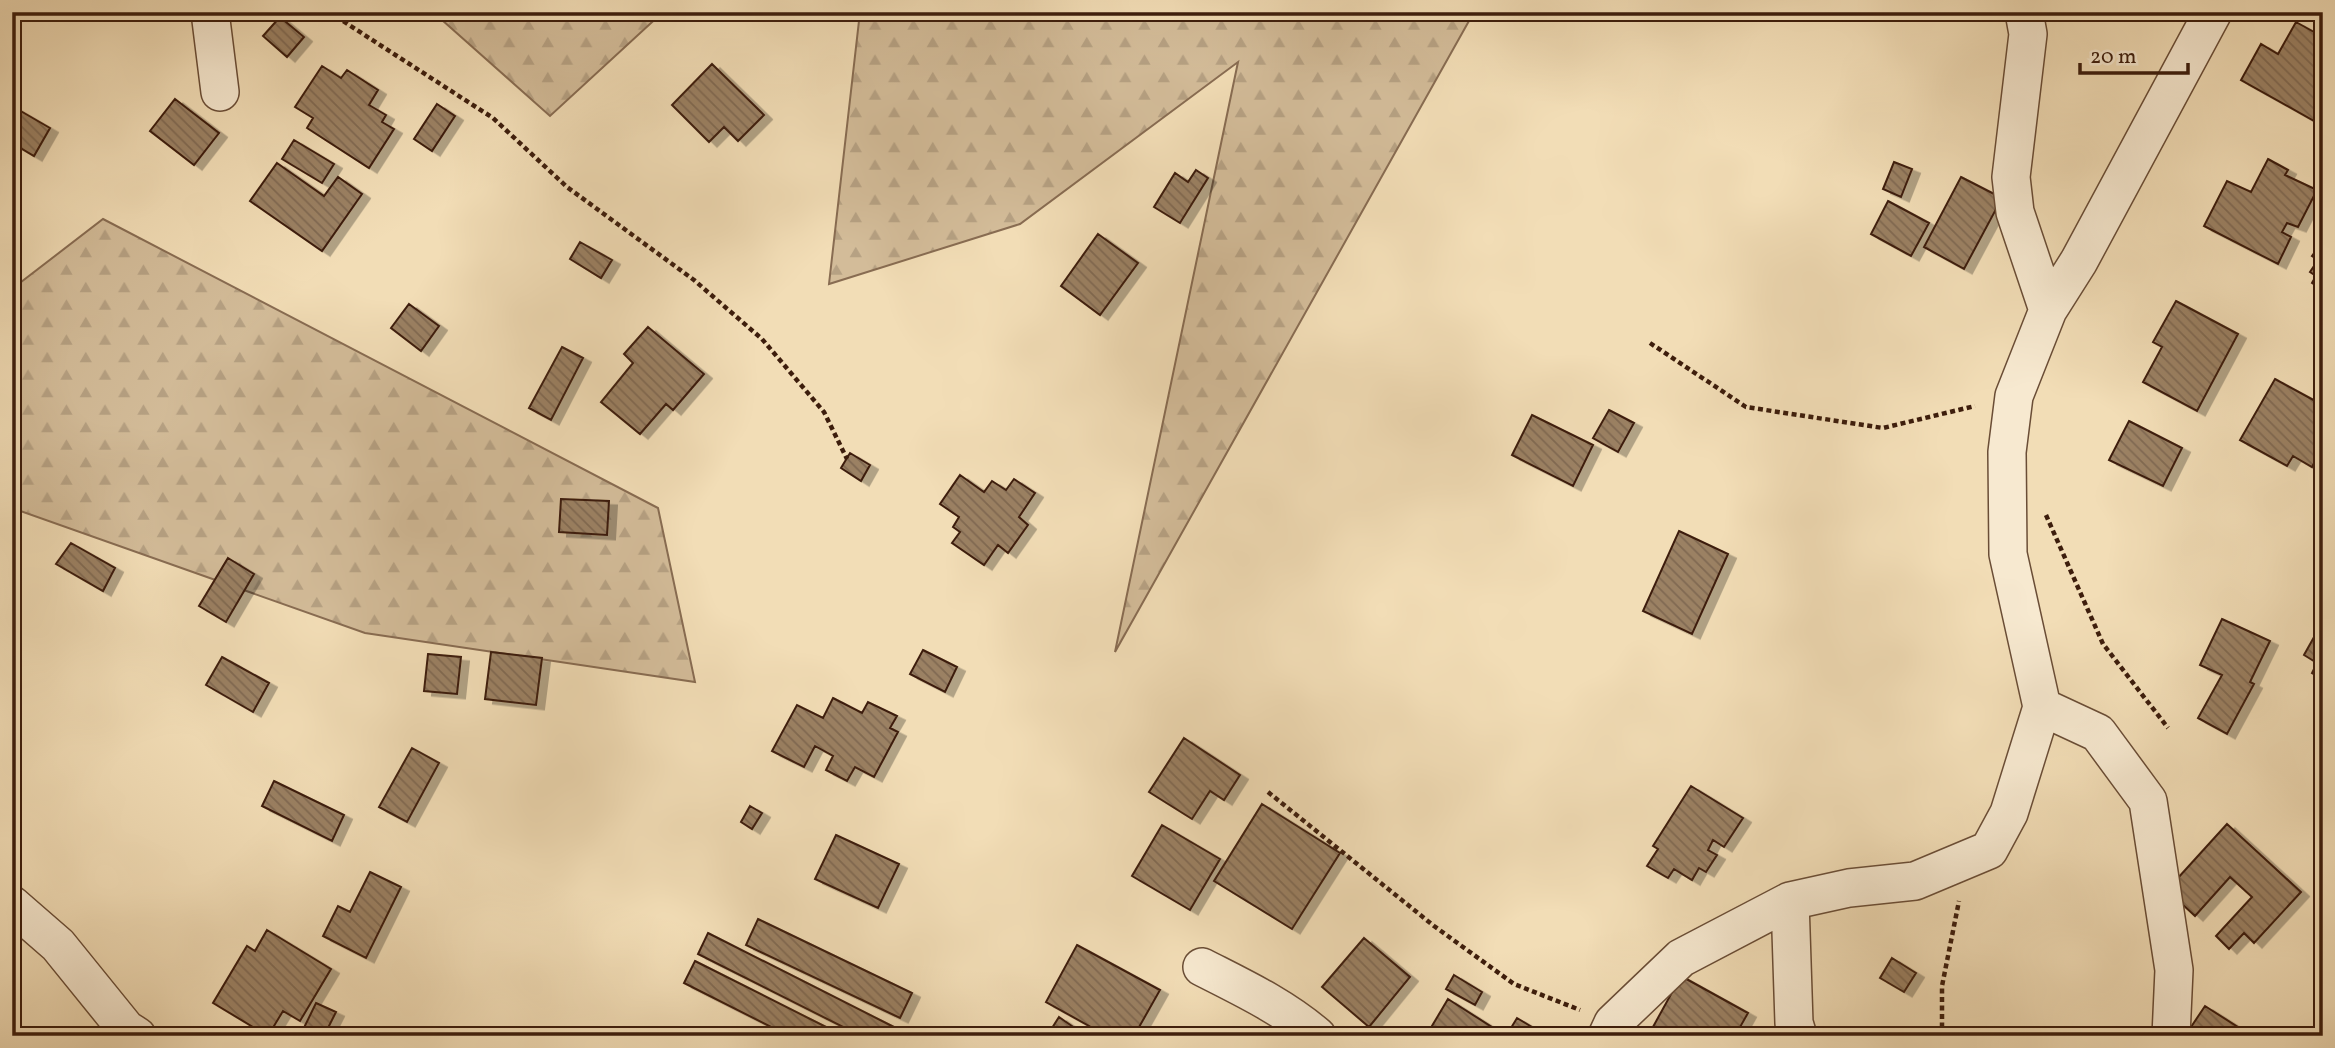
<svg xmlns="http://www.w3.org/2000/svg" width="2335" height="1048" viewBox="0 0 2335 1048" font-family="Vollkorn,serif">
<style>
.forest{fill:url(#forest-firs);stroke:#886c52;stroke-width:2}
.building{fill:url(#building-back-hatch);stroke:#3d1d0c;stroke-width:2;filter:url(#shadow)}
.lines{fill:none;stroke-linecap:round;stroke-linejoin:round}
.minor-casing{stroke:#6a4d36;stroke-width:40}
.path{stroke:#3d1d0c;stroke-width:4.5;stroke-dasharray:5 3.5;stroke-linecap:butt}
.minor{stroke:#f7e9d0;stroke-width:37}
</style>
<defs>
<pattern id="forest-firs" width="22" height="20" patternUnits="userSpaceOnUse" patternTransform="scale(1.75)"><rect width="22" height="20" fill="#d3bc99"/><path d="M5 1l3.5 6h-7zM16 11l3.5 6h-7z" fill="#b6a183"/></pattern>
<pattern id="building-back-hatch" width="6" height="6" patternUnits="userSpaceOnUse" patternTransform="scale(1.75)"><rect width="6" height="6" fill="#9b8164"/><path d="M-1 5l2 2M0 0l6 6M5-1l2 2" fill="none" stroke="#806951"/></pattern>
<filter id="shadow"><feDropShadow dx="8" dy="4.5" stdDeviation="0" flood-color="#0004"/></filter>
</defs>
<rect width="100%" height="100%" fill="#f2ddb6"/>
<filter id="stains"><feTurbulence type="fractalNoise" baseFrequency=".00286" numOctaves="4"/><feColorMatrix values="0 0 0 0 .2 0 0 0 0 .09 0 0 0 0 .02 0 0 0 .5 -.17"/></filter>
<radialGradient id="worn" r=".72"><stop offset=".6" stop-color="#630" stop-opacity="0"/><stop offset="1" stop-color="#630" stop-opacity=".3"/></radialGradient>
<path class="forest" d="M433,12h230l-113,104z
M860,12h614l-359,640 123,-590 -218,162 -191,60z
M103,219l555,289 37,174 -330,-49 -353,-125v-219z"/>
<path class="building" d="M280,17l24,20 -17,20 -24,-21z
M2296,22l27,15v18l-4,6 4,2v63l-82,-46 20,-36 17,10z
M712,64l52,51 -26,26 -14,-14 -15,15 -37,-37z
M322,66l19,12 6,-8 31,20 -9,15 17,10 -4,7 12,7 -25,39 -62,-40 6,-10 -18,-11z
M175,99l44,34 -25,32 -44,-34z
M437,104l18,12 -23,35 -18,-12z
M12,106l38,22 -16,28 -22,-13z
M294,140l40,24 -12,19 -40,-24z
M2268,159l20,11 -3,5 32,15 -19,37 -11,-4 -5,9 9,5 -13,27 -74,-38 23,-45 24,11z
M1894,162l18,7 -11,28 -18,-8z
M277,163l47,33 14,-19 24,17 -40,57 -72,-50z
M1196,170l12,8 -28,45 -26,-16 21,-34 13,9z
M1961,177l41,21 -38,71 -40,-22z
M1888,201l41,22 -18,33 -40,-22z
M1098,234l40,29 -38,52 -39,-29z
M2323,241v49l-11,-7 4,-7 -6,-4 8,-12 -6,-4z
M580,242l32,18 -11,18 -31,-19z
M2176,301l62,33 -41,77 -54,-29 19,-35 -9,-5z
M409,304l30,22 -18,25 -30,-23z
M648,327l56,47 -31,36 -7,-6 -26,30 -39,-32 32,-39 -9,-9z
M562,347l21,11 -32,62 -22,-12z
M2275,379l44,24 -3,5 7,4v35l-11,20 -19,-11 -6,10 -47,-26z
M1609,410l25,13 -16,29 -25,-14z
M1532,415l61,30 -20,41 -61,-31z
M2129,421l53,27 -19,38 -54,-26z
M850,453l20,12 -9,16 -20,-13z
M960,475l24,17 8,-11 14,9 8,-11 21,14 -16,24 9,8 -20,28 -10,-8 -14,20 -32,-22 8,-11 -7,-5 6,-10 -19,-13z
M561,499l48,2 -2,34 -48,-3z
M1679,531l49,23 -36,80 -49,-23z
M71,543l44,25 -12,23 -47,-27z
M228,558l26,16 -28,48 -27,-16z
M2222,619l48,22 -20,41 4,2 -27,50 -29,-16 24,-43 -22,-10z
M2323,621v58l-11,-6 5,-10 -13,-8z
M923,650l34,17 -12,25 -35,-18z
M491,652l51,6 -6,47 -51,-6z
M428,654l33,3 -4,37 -33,-3z
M222,657l47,26 -16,29 -47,-27z
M833,698l29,15 6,-11 29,14 -7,12 8,4 -24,45 -19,-10 -8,14 -21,-11 7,-14 -18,-10 -11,21 -32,-16 25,-46 26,13z
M1184,738l56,37 -16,25 -14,-9 -18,28 -43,-27z
M412,748l27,15 -32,59 -28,-15z
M274,781l70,34 -12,26 -70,-35z
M1691,786l52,32 -19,29 -11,-7 -5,10 9,5 -11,17 -7,-4 -7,12 -18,-11 -6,9 -21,-12 11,-17 -5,-3z
M1262,804l78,49 -48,76 -78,-48z
M750,806l12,7 -10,16 -11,-7z
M2227,824l74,68 -47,51 -10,-10 -15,16 -13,-13 36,-39 -22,-20 -35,39 -28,-26z
M1162,825l58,34 -30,51 -58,-34z
M836,835l63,29 -21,44 -63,-29z
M370,872l31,15 -35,71 -43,-22 15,-30 12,6z
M758,919l154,74 -12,25 -154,-73z
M267,930l64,39 -31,52 -17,-10 -15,25 -55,-33 34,-57 8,5z
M708,933l186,94 -5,9h-28l-163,-82z
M1364,938l46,39 -41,50 -47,-40z
M1077,945l83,45 -26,46h-27l-61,-34z
M1892,958l24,15 -12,19 -24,-14z
M695,961l149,75h-55l-105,-53z
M1454,975l28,17 -7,13 -29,-16z
M1681,976l67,37 -13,23h-87z
M1448,999l58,37h-80z
M316,1003l20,9 -12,24h-24z
M2205,1006l47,30h-67z
M1059,1017l27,19h-39z
M1517,1018l30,18h-34l-5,-3z
M2323,1022v14h-21v-1z"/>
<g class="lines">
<defs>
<path id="minor" d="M210,12l10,80
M2024,12l4,22 -17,143 4,35 33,98
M2042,707l56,26 50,68 26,169 -3,66
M1790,901l4,122 4,13
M12,905l46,40 68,84 11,7
M1202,967c41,21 80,39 115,69
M1607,1036l6,-13 68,-65 109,-57 59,-13 66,-7 74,-31 20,-37 33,-106 -34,-153 -1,-102 7,-56 34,-86 31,-49 134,-249"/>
</defs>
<use href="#minor" class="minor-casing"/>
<path class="path" d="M329,12l164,106 74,69 127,93 68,59 62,73 23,47
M1650,343l96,64 137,21 92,-22
M2046,515l57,129 65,84
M1268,792l166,134 80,58 66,26
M1942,1036v-50l17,-85"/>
<use href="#minor" class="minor"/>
</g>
<rect width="2335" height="1048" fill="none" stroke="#f2ddb6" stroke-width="42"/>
<rect x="14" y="14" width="2307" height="1020" fill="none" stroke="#3d1d0c" stroke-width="3.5"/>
<rect x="21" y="21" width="2293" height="1006" fill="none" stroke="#3d1d0c" stroke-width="2"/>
<path d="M2080 63v10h108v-10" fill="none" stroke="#3d1d0c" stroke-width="3.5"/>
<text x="2090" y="63" font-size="21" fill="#3d1d0c" stroke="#f7e9d0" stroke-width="5" paint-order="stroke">20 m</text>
<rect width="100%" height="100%" filter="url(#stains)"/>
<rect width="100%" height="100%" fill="url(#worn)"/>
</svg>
